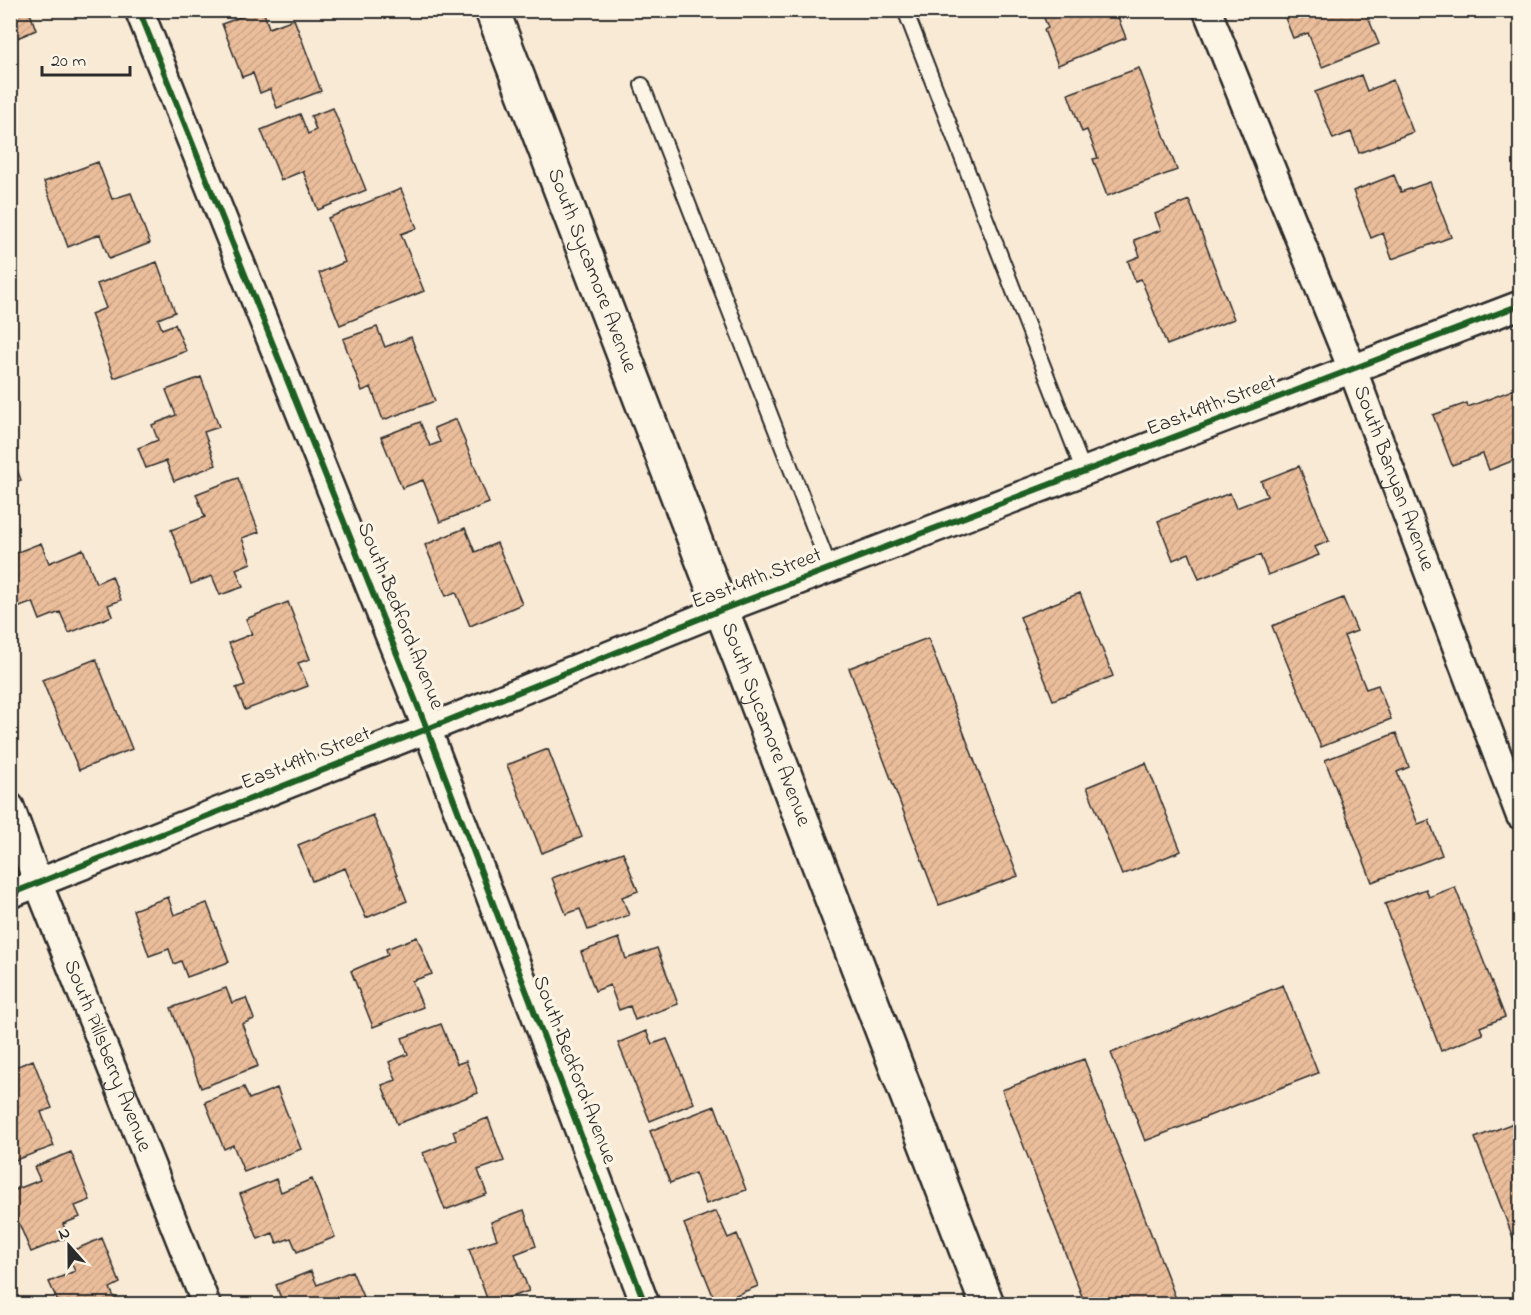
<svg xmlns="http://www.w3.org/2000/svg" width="1531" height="1315" viewBox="0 0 1531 1315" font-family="'Indie Flower',sans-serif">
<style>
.building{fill:url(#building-hatch);stroke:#2b2b2b;stroke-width:1.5}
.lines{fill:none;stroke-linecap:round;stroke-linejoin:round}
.service-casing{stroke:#2b2b2b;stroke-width:18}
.minor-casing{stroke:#2b2b2b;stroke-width:32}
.secondary-casing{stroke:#2b2b2b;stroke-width:38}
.service{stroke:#fcf5e5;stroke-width:14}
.minor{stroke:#fcf5e5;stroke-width:27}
.secondary{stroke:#fcf5e5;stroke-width:33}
.cycleway-casing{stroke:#fcf5e5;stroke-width:10}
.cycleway{stroke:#1b5e20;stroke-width:6}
.labels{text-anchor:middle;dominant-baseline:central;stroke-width:6;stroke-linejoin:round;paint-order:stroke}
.street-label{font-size:21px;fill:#2b2b2b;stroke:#fcf5e5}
</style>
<defs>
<pattern id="building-hatch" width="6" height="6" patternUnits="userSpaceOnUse" patternTransform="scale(1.5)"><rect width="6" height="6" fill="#ebbe9b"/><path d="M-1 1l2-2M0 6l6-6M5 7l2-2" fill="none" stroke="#caa386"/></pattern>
</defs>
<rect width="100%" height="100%" fill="#f9ead6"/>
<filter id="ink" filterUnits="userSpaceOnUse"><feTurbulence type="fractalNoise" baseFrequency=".0167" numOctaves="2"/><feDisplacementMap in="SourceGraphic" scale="12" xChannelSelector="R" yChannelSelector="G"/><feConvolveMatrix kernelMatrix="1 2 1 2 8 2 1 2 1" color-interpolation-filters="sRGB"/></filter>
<g filter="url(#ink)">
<path class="building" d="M10,10h19l7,20 -26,11z
M259,10h4l6,18 25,-9 27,72 -44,17 -7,-19 -10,4 -7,-20 -11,4 -20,-53z
M1041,10h74l11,28 -68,27 -14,-35 4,-2z
M1282,10h83l14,34 -57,23 -14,-34 -15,5z
M1139,68l38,102 -70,26 -14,-37 5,-1 -11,-28 -5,2 -14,-38z
M1361,75l6,16 26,-11 20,52 -54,21 -8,-21 -18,7 -18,-47z
M333,108l33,82 -48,20 -15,-39 -22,9 -20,-50 39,-16 8,20 8,-4 -5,-14z
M98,162l14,37 19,-6 19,50 -41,16 -9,-25 -32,13 -24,-65z
M1394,175l7,17 29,-10 21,55 -59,22 -9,-26 -12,5 -18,-47z
M401,189l16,39 -16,6 23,57 -84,34 -21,-52 26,-11 -17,-44z
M1189,200l45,119 -67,26 -26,-66 -6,2 -7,-20 12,-5 -6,-16 27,-10 -6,-16z
M157,262l18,50 -17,7 4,10 13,-5 11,27 -72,27 -23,-64 15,-6 -9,-24z
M377,327l8,20 26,-10 24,64 -52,19 -12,-33 -9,4 -19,-52z
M201,377l18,50 -15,5 12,33 -42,16 -8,-20 -20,7 -8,-20 20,-8 -6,-15 24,-10 -10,-25z
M1520,387v71l-31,12 -6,-16 -31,11 -19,-50 34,-12 1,4z
M456,419l33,84 -49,19 -17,-42 -21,8 -21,-51 39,-15 10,24 10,-4 -6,-14z
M10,451l11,29 -11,4z
M1299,466l30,75 -14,6 4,8 -51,20 -8,-20 -61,24 -10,-26 -16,7 -15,-39 72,-28 6,15 31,-12 -6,-15z
M238,478l21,54 -17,6 9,25 -15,6 7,18 -23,8 -8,-19 -21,8 -20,-54 34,-13 -9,-23z
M465,528l10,24 22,-9 25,61 -52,22 -14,-34 -10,4 -21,-51z
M41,543l8,20 34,-14 13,34 16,-7 9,24 -13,5 4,11 -43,17 -9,-21 -20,8 -7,-18 -16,6 -7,-15v-38z
M1080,593l33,83 -60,24 -33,-83z
M1343,598l14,33 -13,5 22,53 12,-4 13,34 -70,28 -49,-121z
M288,602l22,57 -12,4 10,23 -63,24 -9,-22 9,-3 -16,-42 23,-9 -6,-15z
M928,638l90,238 -79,29 -90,-237z
M96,659l36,90 -53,21 -37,-90z
M1396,733l13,34 -12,5 21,52 11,-4 13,35 -70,27 -47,-122z
M548,749l34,88 -40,16 -35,-88z
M1146,763l35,88 -59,24 -35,-88z
M373,815l34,86 -41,17 -21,-50 -33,13 -14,-36z
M623,852l15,39 -16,6 7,18 -41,15 -8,-21 -14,5 -14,-36z
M1455,887l50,130 -25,10 3,7 -42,17 -56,-147 41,-15 3,8z
M168,897l6,18 33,-12 22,59 -42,15 -6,-16 -7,3 -5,-15 -20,7 -16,-46z
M417,937l15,37 -20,7 11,26 -50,20 -22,-56 37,-16 -2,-6z
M619,938l7,21 31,-11 21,56 -43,16 -5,-14 -11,4 -9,-25 -15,6 -14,-39z
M1283,985l35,88 -173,68 -34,-88z
M226,988l6,15 14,-5 8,21 -12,5 16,42 -57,22 -30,-80z
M10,1003l6,15 -6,2z
M441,1024l16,40 9,-3 12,32 -81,31 -15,-39 14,-5 -7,-18 19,-8 -6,-16z
M646,1031l6,13 15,-5 27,64 -44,18 -32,-78z
M1084,1059l94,245h-93l-83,-214z
M33,1060l19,48 -11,4 13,34 -44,16v-93z
M244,1087l5,12 28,-11 24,61 -57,23 -11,-27 -9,4 -19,-47z
M715,1106l31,84 -40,14 -11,-31 -25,10 -20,-52z
M488,1118l16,43 -26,9 9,24 -42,16 -22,-57 33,-13 -3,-9z
M1516,1122l4,9v125l-45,-118z
M71,1152l19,48 -15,6 5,11 -17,7 5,13 -37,15 -21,-50v-10l30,-12 -6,-13z
M276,1179l5,13 31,-13 23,58 -38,15 -6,-14 -14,5 -4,-10 -15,6 -18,-45z
M524,1210l12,36 -21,8 14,37 -40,13 -20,-55 28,-10 -6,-17z
M716,1211l12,27 9,-4 21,52 -42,17 -32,-79z
M102,1238l18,45 -10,5 7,16h-58l-10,-22 26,-11 -8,-18z
M311,1271l6,14 35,-14 14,33h-83l-7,-19z
M1402,1297l2,7h-23z"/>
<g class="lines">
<defs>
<path id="service" d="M905,10l179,462
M642,85l188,484"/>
<g id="minor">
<path d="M139,10l288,719 218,575"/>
<path id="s1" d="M1207,10l146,361 167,444"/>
<path id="s2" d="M10,807l28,76 168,421"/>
<path d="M10,894l417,-165 294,-119 799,-305"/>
</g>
<g id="secondary">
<path id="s3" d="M492,10l495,1294"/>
</g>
</defs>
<use href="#service" class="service-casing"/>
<use href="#minor" class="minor-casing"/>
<use href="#secondary" class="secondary-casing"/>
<use href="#service" class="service"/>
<use href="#minor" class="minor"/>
<use href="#secondary" class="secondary"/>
<defs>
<path id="cycleway" d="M139,10l288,719 218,575
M10,894l417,-165 294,-119 799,-305"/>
</defs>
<use href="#cycleway" class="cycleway-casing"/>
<use href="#cycleway" class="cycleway"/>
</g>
</g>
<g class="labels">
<g class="street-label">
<text stroke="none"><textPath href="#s3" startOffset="279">South Sycamore Avenue</textPath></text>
<text transform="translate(1212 406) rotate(-21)">East 49th Street</text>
<text stroke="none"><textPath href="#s1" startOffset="504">South Banyan Avenue</textPath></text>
<text transform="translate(757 579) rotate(-21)">East 49th Street</text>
<text transform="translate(400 616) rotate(68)">South Bedford Avenue</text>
<text stroke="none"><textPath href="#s3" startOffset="765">South Sycamore Avenue</textPath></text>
<text transform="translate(306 759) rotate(-22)">East 49th Street</text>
<text stroke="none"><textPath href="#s2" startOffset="267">South Pillsberry Avenue</textPath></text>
<text transform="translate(574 1070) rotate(69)">South Bedford Avenue</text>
</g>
</g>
<rect width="1531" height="1315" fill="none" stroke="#fcf5e5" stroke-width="36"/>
<rect x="18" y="18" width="1495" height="1279" fill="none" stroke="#2b2b2b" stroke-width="2" filter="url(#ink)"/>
<g transform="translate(69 1246) rotate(339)" stroke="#fcf5e5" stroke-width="4.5" paint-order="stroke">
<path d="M0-4.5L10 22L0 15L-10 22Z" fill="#2b2b2b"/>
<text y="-9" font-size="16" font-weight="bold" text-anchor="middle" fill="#2b2b2b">N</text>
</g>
<path d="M42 66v9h88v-9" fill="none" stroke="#2b2b2b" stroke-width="3"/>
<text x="51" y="66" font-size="18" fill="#2b2b2b" stroke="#fcf5e5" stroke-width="4.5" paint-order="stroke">20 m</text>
</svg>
